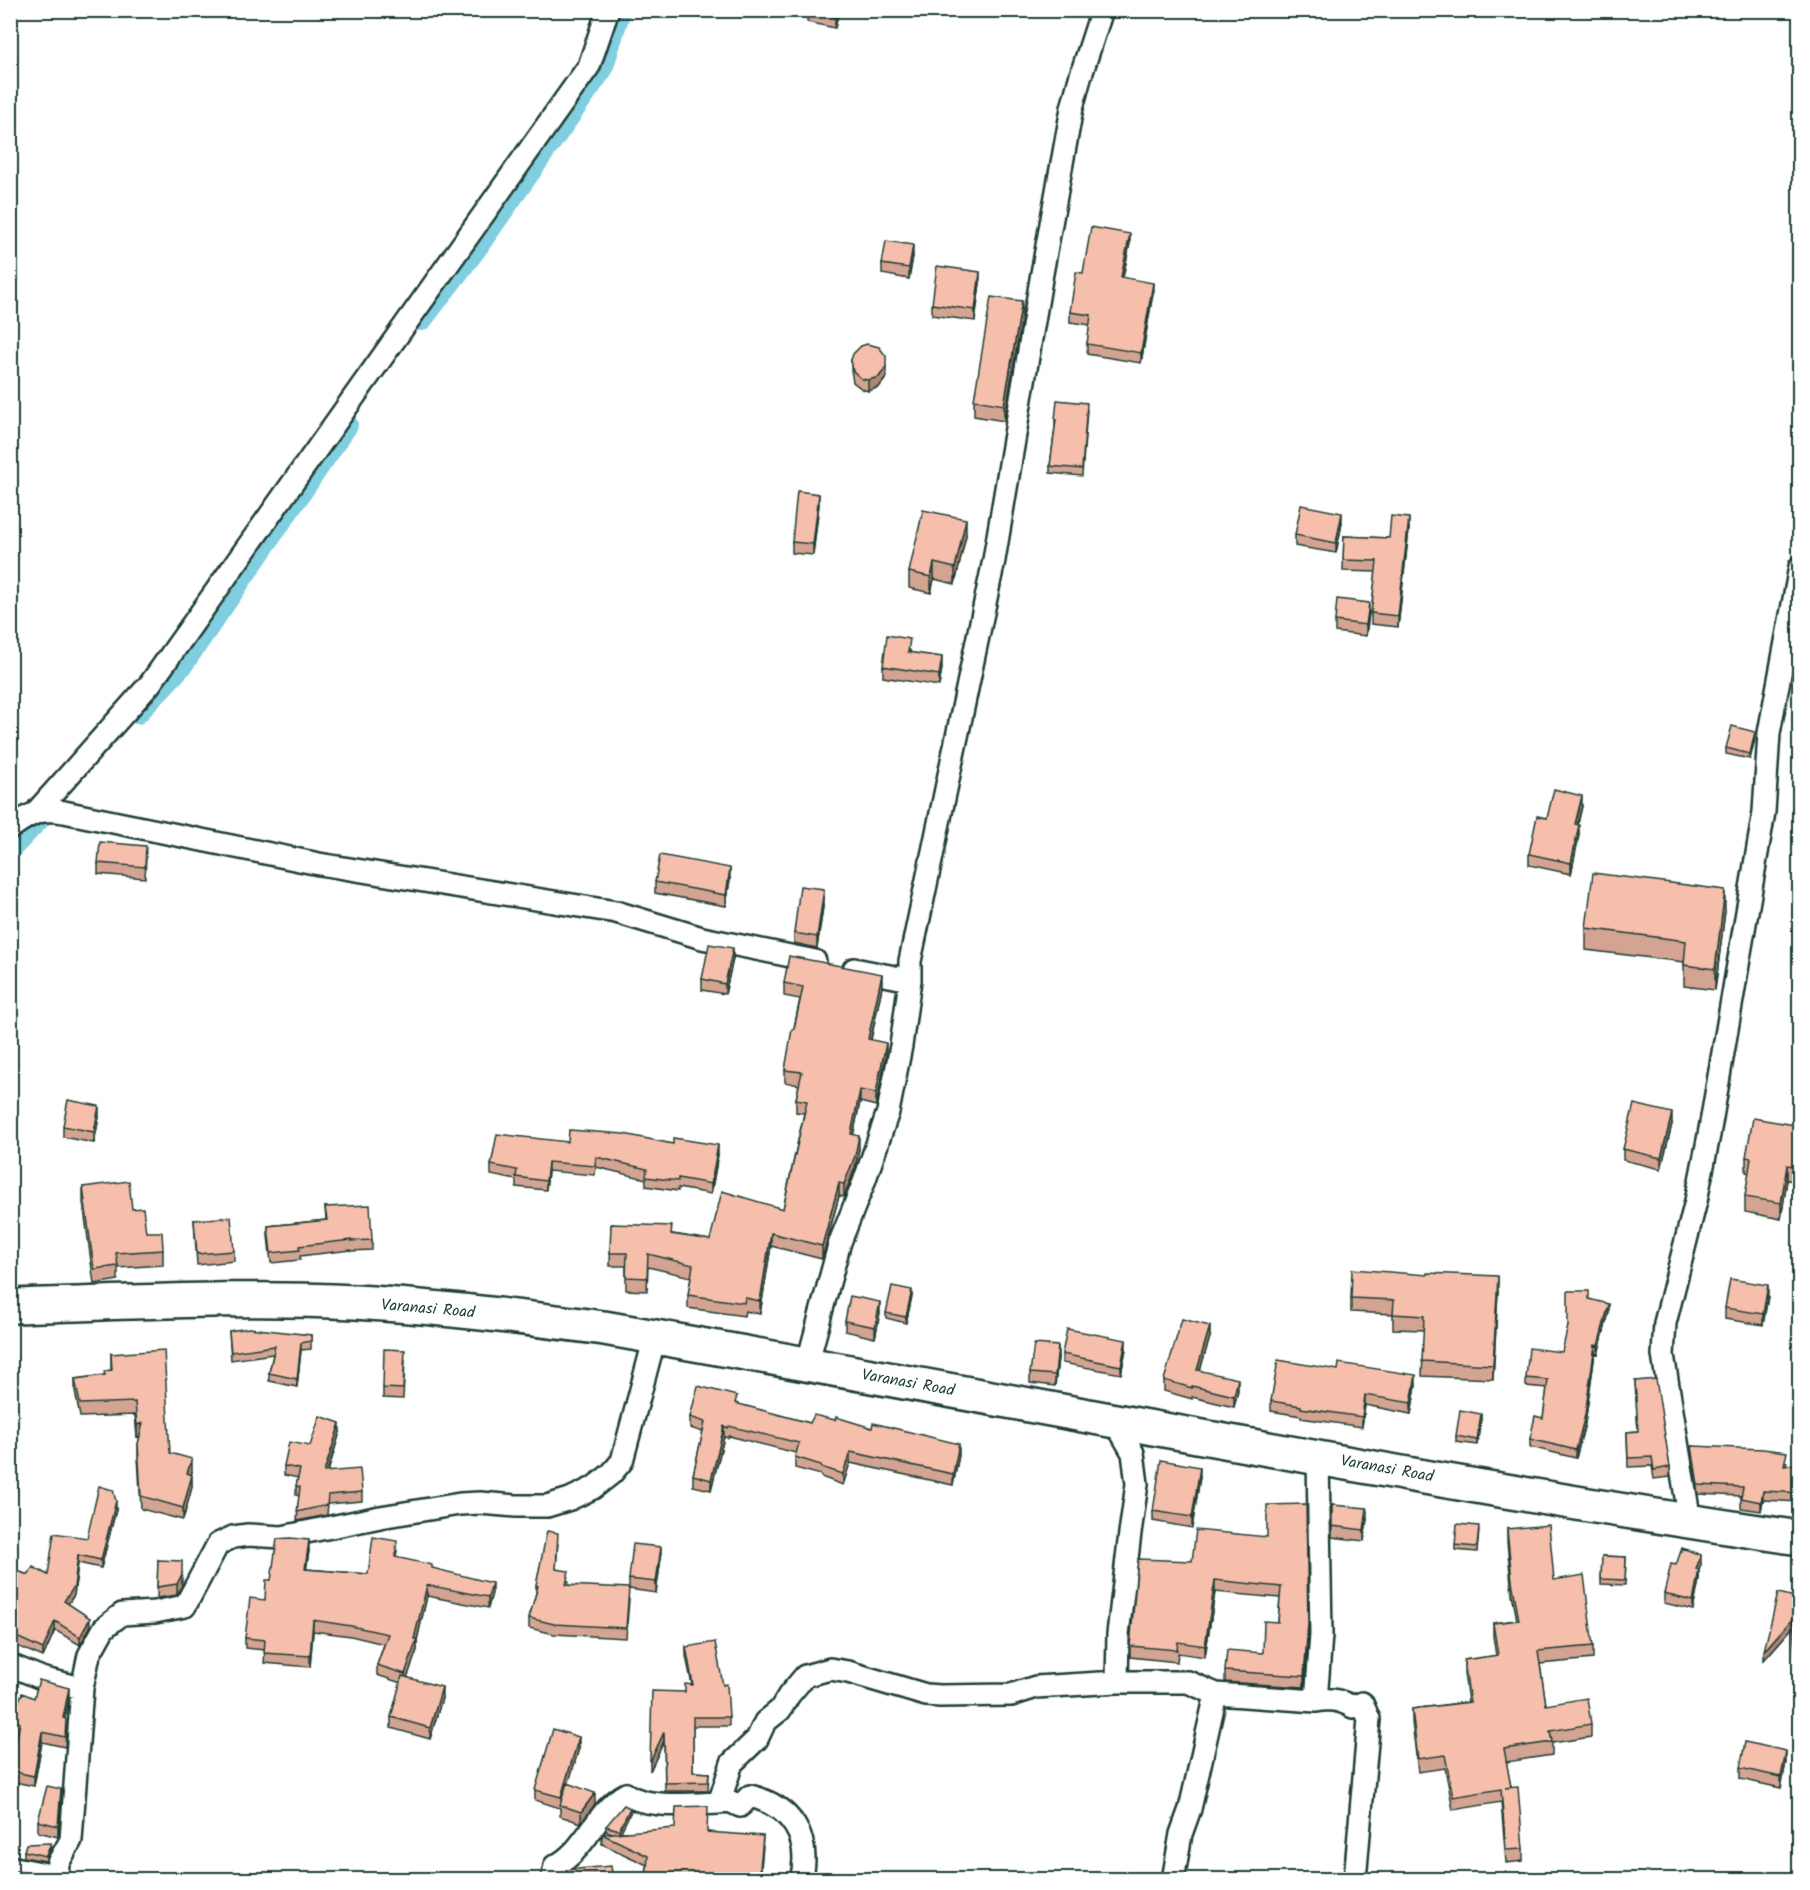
<svg xmlns="http://www.w3.org/2000/svg" width="1810" height="1890" viewBox="0 0 1810 1890" font-family="Kalam,sans-serif">
<style>
.lines{fill:none;stroke-linecap:round;stroke-linejoin:round}
.canal{stroke:#80cedf;stroke-width:24}
.minor-casing{stroke:#1f3d34;stroke-width:26}
.trunk-casing{stroke:#1f3d34;stroke-width:38}
.minor{stroke:#fff;stroke-width:21}
.trunk{stroke:#fff;stroke-width:33}
.wall{fill:#d4a493;stroke:#1f3d34;stroke-width:1.5}
.shaded-wall{fill:#ac8678;stroke:#1f3d34;stroke-width:1.5}
.building{fill:#f6bfab;stroke:#1f3d34;stroke-width:1.5}
.labels{text-anchor:middle;dominant-baseline:central;stroke-width:4.5;stroke-linejoin:round;paint-order:stroke}
.street-label{font-size:16px;fill:#1f3d34;stroke:#fff}
</style>
<rect width="100%" height="100%" fill="#fff"/>
<filter id="ink" filterUnits="userSpaceOnUse"><feTurbulence type="fractalNoise" baseFrequency=".0167" numOctaves="2"/><feDisplacementMap in="SourceGraphic" scale="12" xChannelSelector="R" yChannelSelector="G"/><feConvolveMatrix kernelMatrix="1 2 1 2 8 2 1 2 1" color-interpolation-filters="sRGB"/></filter>
<g filter="url(#ink)">
<g class="lines">
<path class="canal" d="M421,319l52,-68 128,-182 18,-59
M137,712l44,-47 165,-240
M10,848l40,-42"/>
<defs>
<path id="minor" d="M38,810l112,-126 439,-618 19,-56
M10,828c21,-14 28,-20 54,-16l255,52 297,48 86,26 113,23
M854,969l56,11
M807,1365l33,-123 24,-60 24,-70 13,-66 9,-66v-19l84,-401 47,-281 31,-171 8,-30 22,-68
M1114,1420l19,33 4,31 -7,49 -12,101 -1,48
M1690,1522l-27,-167 2,-32 31,-122 13,-66 55,-323 5,-79 31,-166
M10,1665l34,14 38,9
M1316,1701l5,-66 -3,-177
M10,1867l46,9
M57,1880l1,-17 13,-23 11,-152 7,-33 15,-27 18,-14 33,-2 30,-6 33,-62 15,-7 15,-2 34,2 98,-20 80,-13 20,-1 36,3h31l23,-7 23,-11 18,-14 11,-13 33,-124
M552,1880l3,-14c32,-16 41,-56 71,-72 21,15 67,10 93,9
M801,1880c11,-42 -10,-74 -51,-84l-10,10 -13,-6 -8,3 13,-40 25,-24 8,-17 15,-12 9,-15 16,-19 25,-7 18,3 78,23 14,1 71,-1 25,-8 81,-5h71l28,12 100,7c14,-3 24,-1 37,6l9,-4 7,16 -14,161
M1173,1880l8,-46 9,-25 26,-115"/>
<path id="trunk" d="M10,1306c115,-3 231,-10 345,-4 83,5 166,15 249,26 398,69 795,151 1196,210"/>
</defs>
<use href="#minor" class="minor-casing"/>
<use href="#trunk" class="trunk-casing"/>
<use href="#minor" class="minor"/>
<use href="#trunk" class="trunk"/>
</g>
<path class="wall" d="M807,10h32l-4,18 -28,-6z
M1130,243l-7,34 30,16 -12,70 -54,-9v-10l3,-19 -20,-3v-10l13,-39z
M913,256l-4,23 -27,-5v-10z
M980,283l-5,38 -43,-6v-11z
M1022,317l-18,104 -30,-5v-16z
M851,360l35,18 -7,9 -11,4 -6,-2 -9,-7 -2,-12z
M1087,410l-5,66 -32,-3v-7l5,-39v-7z
M819,504l-6,51 -21,-2v-11z
M1342,523l-6,30 -41,-7v-11z
M1409,529l-11,98 -27,-3v-11l5,-41 -33,-1 1,-35 45,2z
M966,535l-11,49 -21,-5 -3,14 -22,-5v-16z
M1369,613l-3,23 -31,-4v-11z
M910,650v2l32,16 -3,18 -56,-9v-11z
M1755,738l-5,21 -24,-5v-6z
M1582,806l-4,18 1,11 -8,39 -42,-9v-11l18,-36z
M146,857l-1,21 -47,-4v-11z
M730,879l-4,27 -71,-13v-11z
M824,900l-7,48 -23,-5v-10z
M1725,911l-10,79 -31,-4v-24l-98,-12v-22z
M733,959l-8,35 -23,-4v-11z
M784,983l98,4 -11,53 15,16 -10,50 -16,-4 -7,33 6,14 -4,19 -11,29 -5,-1 -17,63 -51,-13 -11,68 -15,-3 -1,5 -56,-8v-13l3,-18 -43,-10 -1,24 -21,-1v-24h-16l1,-42 99,16 73,-31 21,-96 -8,-1v-13l3,-14 -14,-3v-12l15,-71 -16,-3z
M99,1117l-5,26 -31,-6v-11z
M1672,1124l-11,45 -38,-9v-11z
M1800,1126v56l-13,-2 -6,39 -36,-7v-15l4,-24 -3,-1v-15z
M568,1142l150,13 -7,39 -33,-6v3l-32,-5v-7l-50,-12 -1,8 -47,-4 -2,19 -30,-3v-7l-25,-5v-10z
M83,1187l49,22 14,23 17,18v15l-45,3v12l-24,4 -11,-82z
M325,1207l47,33v10l-21,1v-1l-51,6v4l-29,3 -3,-27v-10l58,-6z
M194,1220l40,31v10l-37,4z
M1498,1291l-5,88 -71,-3 2,-46 -31,-1v-15l-42,-2v-14z
M912,1296l-6,27 -20,-5v-5z
M1768,1296l-5,29 -38,-6v-11z
M1589,1299l20,13 -11,42 -3,-1 -10,70 -9,35 -46,-11v-8l13,-21 4,-30 -21,-2v-8l36,-26z
M880,1313l-5,25 -30,-7v-10z
M229,1331l82,4v14l-10,1 -4,37 -28,-6v-8l4,-19 -42,6z
M1210,1337l-10,33 38,20 -4,17 -42,-10v2l-28,-8v-11z
M1126,1349l-5,25 -59,-11v-9z
M111,1354l59,99 22,19 -1,2 1,13 -9,33 -42,-11 -3,-52v-13l2,-7h-3l-2,-22 -55,2 -5,-26v-12l30,-4 6,-5z
M1058,1357l-3,29 -25,-3v-10z
M405,1361l-2,38 -20,-1v-10z
M10,1365h3l3,132h-6z
M1635,1381l35,86v10l-16,2 -2,-13 -24,1 -1,-35 11,-1z
M1416,1385l-5,29 -46,-9 -3,22 -61,-9v-2l-30,-5v-10z
M737,1404l73,19 149,32 -6,30 -103,-22 -7,22 -22,-8v-2l-26,-7v-11l1,-4 -67,-17 -1,2 -4,-1 -13,53 -18,-4v-11l10,-43 -13,-4v-11z
M1481,1419l-4,26 -21,-3v-6z
M340,1432l-12,40 34,20v9l-34,3 -1,11 -30,6 2,-25 -3,-1v-9l2,-8 -14,-3v-9l26,-20z
M1692,1446l95,16 -1,3 14,-1v38l-37,-2 -2,11 -20,-3v-12l-43,-2 -6,-39z
M1200,1477l-8,51 -39,-7v-10z
M1332,1505l35,14 -3,22 -32,-4z
M116,1510l-15,58 -23,-5 -4,32 -6,9 22,23 -10,18 -25,-15 -12,27 -33,-14v-75l18,7h20z
M1507,1529l47,51 39,66v13l-53,5 6,41 45,19v13l-39,6v12l-46,7 17,87v12l-17,2 -5,-61 -48,8 -8,-42 -27,4 -6,-50v-13l56,-7 -4,-29v-13l32,-4 -3,-20v-13l24,-3 -5,-26 -5,-52z
M1479,1531l-2,21 -22,-2v-5z
M1267,1537l41,98 -4,52 -79,-5v-11l38,-18 15,-31 2,-24 -65,-6 -10,65 -27,-4 -1,9 -47,-5v-11l62,-85z
M558,1543l-2,26 13,13 -1,3 61,14 -3,39 -72,-4 -25,-6v-10l7,-25v-8z
M309,1551l-3,18 62,5 29,-23 -1,6 36,11 60,25 -4,15 -61,-12 -10,44v10l-10,27 35,21 -12,41 -39,-11v-11l10,-34 -24,-8v-10l7,-21 -33,-8 -38,-5 -3,36 -46,-4 1,-13 -20,-2v-10l20,-38 6,-20z
M1602,1556l24,1 -1,28 -24,-1z
M661,1558l-5,35 -27,-4v-10z
M158,1560l24,25 -5,10 -20,3z
M1701,1564l-2,6v10l-6,30 -29,-7v-9l12,-29z
M1800,1598l-1,13h1v61h-3l-4,-45 -29,33z
M686,1647l43,70v9h-36v46l16,1 -1,18h-43l-1,-50 -14,30 35,-79 7,-7 -6,-29z
M34,1698h35l-4,20 1,11 -1,18 -23,-5 -8,44 -24,-5v-11l8,-38 -6,-2v-11z
M579,1748l-11,36 27,20 -14,19 -21,-7v-8l-25,-8v-10z
M1786,1762l-5,26 -41,-9v-11z
M61,1800l-3,37 -20,-5v-11z
M630,1813l-10,19h88l55,14 -3,34h-114l1,-15 -45,-21v-10l10,-1 -6,-2v-5z
M51,1848l-5,13 -22,-4v-6z"/>
<path class="shaded-wall" d="M837,10h2l-4,18v-11z
M1130,234v9l-9,44v-10z
M913,245v11l-4,23v-11z
M980,272v11l-5,38v-11z
M1153,283v10l-12,70v-10z
M1022,301v16l-18,104v-16z
M886,367v11l-7,9 -11,4v-11z
M819,494v10l-6,51v-11z
M1342,513v10l-6,30v-10z
M1409,518v11l-11,98v-11z
M966,519v16l-11,49v-16z
M934,563v16l-3,14v-16z
M1369,603v10l-3,23v-11z
M942,657v11l-3,18v-11z
M1755,732v6l-5,21v-5z
M1582,796v10l-7,29v-11z
M1579,825v10l-8,39v-11z
M730,868v11l-4,27v-11z
M824,889v11l-7,48v-11z
M1725,890v21l-10,79v-21z
M733,948v11l-8,35v-10z
M882,974v13l-14,65v-13z
M886,1043v13l-10,50v-13z
M860,1090v12l-9,45v-13z
M99,1106v11l-5,26v-11z
M1672,1113v11l-11,45v-11z
M859,1136v13l-4,19 -11,29v-13z
M718,1145v10l-7,39v-10z
M548,1162v9l-2,19v-9z
M1787,1165v15l-6,39v-16z
M839,1183v13l-17,63v-13z
M771,1233v13l-11,68v-13z
M1498,1276v15l-5,88v-14z
M1768,1285v11l-5,29v-11z
M912,1290v6l-6,27v-6z
M880,1302v11l-5,25v-11z
M1609,1304v8l-11,42v-8z
M1210,1326v11l-13,43v-10z
M1126,1340v9l-5,25v-8z
M301,1343v7l-4,37v-8z
M1595,1345v8l-10,70 -9,35v-8z
M1058,1346v11l-3,29v-11z
M1416,1375v10l-5,29v-11z
M1238,1379v11l-4,17v-11z
M1365,1395v10l-3,22v-10z
M1481,1414v5l-4,26v-5z
M143,1423v13l-6,1v-12z
M340,1423v9l-16,49v-9z
M724,1426v11l-13,53v-10z
M959,1444v11l-6,30v-11z
M850,1452v11l-7,22v-11z
M192,1459v13l-5,14v-13z
M1200,1467v10l-8,51v-11z
M192,1475v12l-9,33v-12z
M1763,1491v9l-2,11v-9z
M116,1501v9l-15,58v-8z
M1367,1508v11l-3,22v-11z
M309,1540v11l-4,28v-10z
M661,1547v11l-5,35v-11z
M78,1555v8l-4,32 -10,15v-9z
M1701,1555v9l-5,15v-10z
M1699,1570v10l-6,30v-9z
M182,1572v13l-5,10v-11z
M1215,1580v12l-10,65v-11z
M492,1583v10l-4,15v-11z
M427,1585v11l-10,44v10l-12,34v-10z
M1800,1598v10l-4,13v-9z
M90,1618v9l-10,18v-8z
M1793,1618v9l-29,33v-9z
M313,1620v11l-3,36v-11z
M55,1621v9l-12,27v-8z
M1308,1623v12l-4,52v-11z
M442,1687v11l-12,41v-11z
M69,1688v10l-6,30v-10z
M42,1732v10l-8,44v-10z
M664,1732v9l-14,30v-9z
M579,1737v11l-17,58 -1,-9z
M1786,1751v11l-5,26v-11z
M61,1789v11l-3,37v-11z
M595,1793v11l-14,19v-11z
M630,1808v5l-11,23v-6z
M763,1836l-3,44h-1z
M51,1843v5l-5,13v-5z"/>
<path class="building" d="M807,10h30l-2,7z
M1091,227l39,7 -9,43 32,6 -12,70 -54,-9 4,-29 -21,-3 6,-40 7,1z
M886,241l27,4 -4,23 -27,-4z
M937,266l43,6 -5,38 -43,-6z
M991,297l31,4 -18,104 -30,-5z
M867,344l12,3 7,9v11l-7,10 -11,3 -6,-1 -9,-8 -2,-11 2,-6 8,-8z
M1057,400l30,3 -5,66 -32,-3 6,-46h-1z
M797,491l22,3 -6,50 -21,-2z
M1301,505l41,8 -6,30 -41,-8z
M923,510l43,9 -11,49 -21,-5 -3,14 -22,-5z
M1391,516l18,2 -11,98 -27,-3 6,-52 -34,-1 1,-24 45,2z
M1337,599l32,4 -3,22 -31,-4z
M887,635l23,4 -2,13 34,5 -3,18 -56,-9z
M1732,726l23,6 -5,22 -24,-6z
M1554,789l28,7 -7,28 4,1 -8,38 -42,-9 8,-38 10,2z
M100,842l46,4 -1,21 -47,-4z
M660,855l70,13 -4,27 -71,-13z
M1593,873l132,17 -10,79 -31,-4 2,-24 -100,-13z
M800,886l24,3 -7,48 -23,-4z
M709,944l24,4 -8,36 -23,-5z
M789,956l93,18 -14,65 18,4 -10,50 -16,-3 -9,44 8,2 -4,20 -11,28 -5,-1 -17,63 -51,-13 -11,68 -15,-3 -1,5 -56,-8 5,-30 -45,-11 -1,24 -21,-1 1,-24h-17l1,-29 61,2 -1,8 39,6 12,-49 61,18 24,-108 -11,-2 6,-27 -17,-2 7,-41h2l9,-42 -19,-4z
M68,1100l31,6 -5,26 -31,-6z
M1634,1104l38,9 -11,45 -38,-9z
M1753,1118l47,8v41l-13,-2 -6,38 -36,-6 6,-39 -5,-1z
M569,1130l55,4 49,10v-6l45,7 -7,39 -33,-6v3l-32,-4 1,-8 -51,-12 -1,9 -47,-4 -2,19 -30,-4 1,-7 -26,-5 6,-31 71,8z
M129,1181l3,28 11,-1 3,24h16l1,18 -47,3 2,13 -24,3 -11,-82z
M370,1205l2,35 -21,1v-1l-52,6 1,4 -29,3 -3,-27 59,-6 -2,-13z
M231,1217l3,34 -37,3 -3,-34z
M1352,1269l75,6v-2l71,3 -5,89 -71,-4 2,-45 -31,-2 1,-14 -43,-2z
M1730,1279l38,6 -5,29 -38,-6z
M892,1286l20,4 -6,27 -20,-4z
M1568,1291h21v8l20,5 -11,42 -3,-1 -10,70 -9,35 -46,-11 5,-23 8,2 5,-38 -22,-2 3,-30 33,4 6,-26z
M850,1296l30,6 -5,25 -30,-6z
M1182,1319l28,7 -13,44 41,9 -4,17 -42,-10v2l-28,-8z
M249,1328l62,7v6l-10,2 -4,36 -28,-6 6,-27 -44,6 -2,-21z
M1067,1329l59,11 -5,26 -59,-12z
M1034,1344l24,2 -3,29 -25,-2z
M384,1349l21,1 -2,39 -20,-1z
M164,1350l6,103 22,6 -5,14 5,2 -9,33 -42,-12 -3,-52 5,-21 -6,2 -2,-23 -55,2 -5,-25 30,-4 -1,-4 8,-1 -1,-16z
M1278,1360l60,10 1,-7 77,12 -5,28 -46,-8 -3,22 -61,-9v-2l-30,-5z
M10,1365h3l3,119h-6z
M1656,1379l14,88 -16,3 -2,-13 -24,1 -1,-26 11,-1 -3,-50z
M698,1386l39,10 -2,7 75,20 4,-8 21,5 1,-3 36,11 1,-5 86,21 -6,30 -103,-22 -7,22 -22,-7v-2l-26,-8 4,-14 -70,-17 -1,2 -4,-2 -13,54 -18,-5 12,-53 -15,-5z
M1460,1410l21,4 -4,26 -21,-4z
M320,1416l20,7 -16,49 36,-3 2,23 -34,3 -1,10 -30,7 3,-25 -4,-1 4,-17 -16,-3 5,-24 21,4z
M1692,1446l71,3 24,3 -3,13 16,-1v29l-37,-2 -2,11 -20,-4 2,-11 -45,-2z
M1161,1460l39,7 -8,50 -39,-6z
M99,1486l14,4 3,11 -15,59 -23,-5 -4,32 -10,14 26,17 -10,19 -25,-16 -12,28 -33,-15v-66l18,7 5,-8 15,8 6,-42 33,5z
M1306,1504l2,119 -4,53 -79,-5 2,-21 36,3 1,-32 14,1 3,-35 -66,-7 -10,66 -27,-4 -1,8 -47,-4 8,-87 54,2 4,-31 71,7v-32z
M1332,1505l35,3 -3,22 -32,-4z
M1457,1524l22,2 -2,21 -22,-2z
M1549,1525l5,55 30,-5 9,71 -55,5 8,54 41,-7 4,26 -41,7 2,11 -48,7 7,38 -6,1 13,-1 5,62 -17,1 -5,-61 -48,8 -8,-42 -27,4 -6,-50 58,-7 -6,-42 34,-5 -5,-32 26,-3 -7,-39 -5,-52z
M547,1531l11,2 -2,36 13,2 -3,14 63,3 -3,40 -72,-4 -25,-6 9,-32 -2,-1z
M373,1537l24,4 -2,16 37,8v3l60,15 -4,14 -61,-12 -13,54h3l-12,35 -28,-9 11,-31 -37,-8 -38,-6 -3,36 -46,-3 1,-13 -20,-2 5,-40 15,2 1,-20h5l6,-41 13,-1 19,2 -4,29 63,5z
M633,1544l28,3 -5,35 -27,-3z
M1682,1548l19,7 -5,14 3,1 -6,31 -29,-7 7,-30 5,1z
M1602,1556l24,1 -1,23 -24,-1z
M158,1560l24,1v13l-5,10 -20,3z
M1778,1593l22,5 -4,14 4,-1v52h-3l-4,-45 -29,33z
M715,1642l8,43 4,-1 2,33h-36v55l16,1 -1,9 -43,1 -1,-51 -14,30 2,-71 33,1v-8l8,1 -7,-38z
M402,1676l40,11 -12,41 -39,-11z
M39,1680l30,8 -6,30 3,1 -1,18 -23,-5 -8,44 -24,-5 10,-48 -8,-4 10,-26 12,5z
M553,1729l26,8 -18,60 -26,-7z
M1745,1742l41,9 -5,26 -41,-9z
M567,1783l28,10 -14,19 -21,-7z
M47,1786l14,3 -3,37 -20,-5z
M624,1805l6,3 -11,22 -13,-4z
M708,1806l-1,26 56,4 -4,44h-113l2,-24 -46,-22 73,-6 1,-21z
M51,1843l-5,13 -22,-5 2,-7z
M611,1866l2,14h-46l-1,-10z
M10,1870l35,7 4,3h-39z
M92,1876l17,4h-18z"/>
</g>
<g class="labels">
<g class="street-label">
<text transform="translate(428 1309) rotate(5)">Varanasi Road</text>
<text transform="translate(908 1383) rotate(10)">Varanasi Road</text>
<text transform="translate(1387 1469) rotate(10)">Varanasi Road</text>
</g>
</g>
<rect width="1810" height="1890" fill="none" stroke="#fff" stroke-width="36"/>
<rect x="18" y="18" width="1774" height="1854" fill="none" stroke="#1f3d34" stroke-width="2" filter="url(#ink)"/>
</svg>
